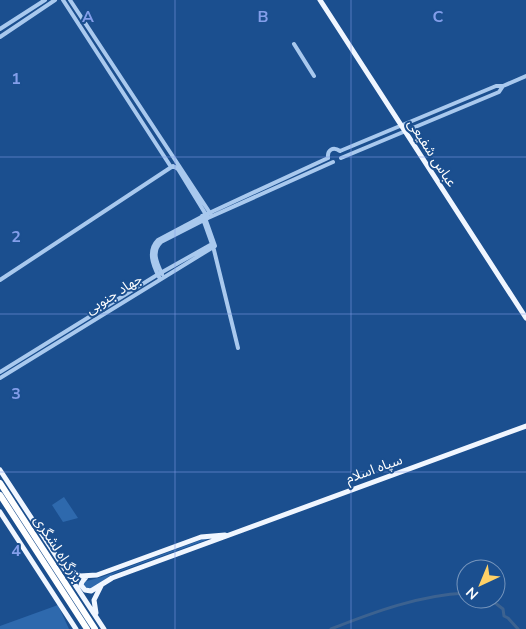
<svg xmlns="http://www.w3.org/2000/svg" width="526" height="629" viewBox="0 0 526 629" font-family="'Nunito Sans','Noto Sans Arabic',sans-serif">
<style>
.green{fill:#2e69ad}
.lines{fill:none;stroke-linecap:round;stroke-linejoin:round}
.canal{stroke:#3c6290;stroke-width:3}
.minor{stroke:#a9c9ee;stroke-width:4}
.major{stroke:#f0f6ff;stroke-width:5}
.highway{stroke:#fff;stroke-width:6}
.grid{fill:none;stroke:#839eea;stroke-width:1;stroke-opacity:0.55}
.labels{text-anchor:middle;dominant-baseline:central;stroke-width:4;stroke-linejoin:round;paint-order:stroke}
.street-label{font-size:14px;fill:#fff;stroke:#1b4f8f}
.grid-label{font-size:16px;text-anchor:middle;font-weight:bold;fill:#839eea;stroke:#1b4f8f;stroke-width:4;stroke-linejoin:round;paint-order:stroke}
</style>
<rect width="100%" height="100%" fill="#1b4f8f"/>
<path class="green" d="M64,497l14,21 -15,4 -11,-17z
M209,537l-3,3 -91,33 -10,6 -13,10 -8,-2 -1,-5 19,-5z
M58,605l11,24h-69v-3z"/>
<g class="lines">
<path class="canal" d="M490,599l13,10 1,7 4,2 10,11
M331,629c43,-17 89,-34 135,-36"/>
<path class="minor" d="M63,0l108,167h4l3,2 30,49
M70,0l142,216
M0,29l45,-29
M0,37l55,-37
M294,44l20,32
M340,151l156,-65h7l23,-10
M328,158c-1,-8 5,-12 12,-7
M341,158l158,-66 4,-6
M213,246l25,102
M162,274c-5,-11 -11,-22 -1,-32l47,-24 125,-56
M159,277c-6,-12 -12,-26 -1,-37l49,-26 121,-56
M0,280l173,-114
M0,372l157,-97 55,-31 -10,-28
M0,378l215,-132 -11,-31"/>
<path class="major" d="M320,0l206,318
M0,470l104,159
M0,512l76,117
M67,569l13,7 17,-1 104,-38 24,-2
M87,576l-5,6 -1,3 4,5 6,1 21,-13 414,-152
M96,613l-2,-13 7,-14"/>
<path class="highway" d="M0,483l95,146
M0,495l87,134"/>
</g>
<path class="grid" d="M175,0v629M351,0v629M0,157h526M0,314h526M0,472h526"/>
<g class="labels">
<g class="street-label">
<text transform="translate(432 153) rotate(57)">عباس شفیعی</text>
<text transform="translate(114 294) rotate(-32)">جهاد جنوبی</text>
<text transform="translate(374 469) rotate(-20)">سپاه اسلام</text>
<text transform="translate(58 549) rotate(57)">بزرگراه لشگری</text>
</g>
</g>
<g class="grid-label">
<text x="88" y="22">A</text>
<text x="263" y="22">B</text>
<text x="438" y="22">C</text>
<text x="16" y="84">1</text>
<text x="16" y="242">2</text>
<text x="16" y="399">3</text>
<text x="16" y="556">4</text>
</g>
<g transform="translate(481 584) rotate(224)"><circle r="24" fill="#1b4f8f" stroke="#7695bc"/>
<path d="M0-4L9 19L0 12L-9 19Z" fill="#ffd166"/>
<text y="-8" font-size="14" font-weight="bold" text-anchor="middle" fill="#ffffff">N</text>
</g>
</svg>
